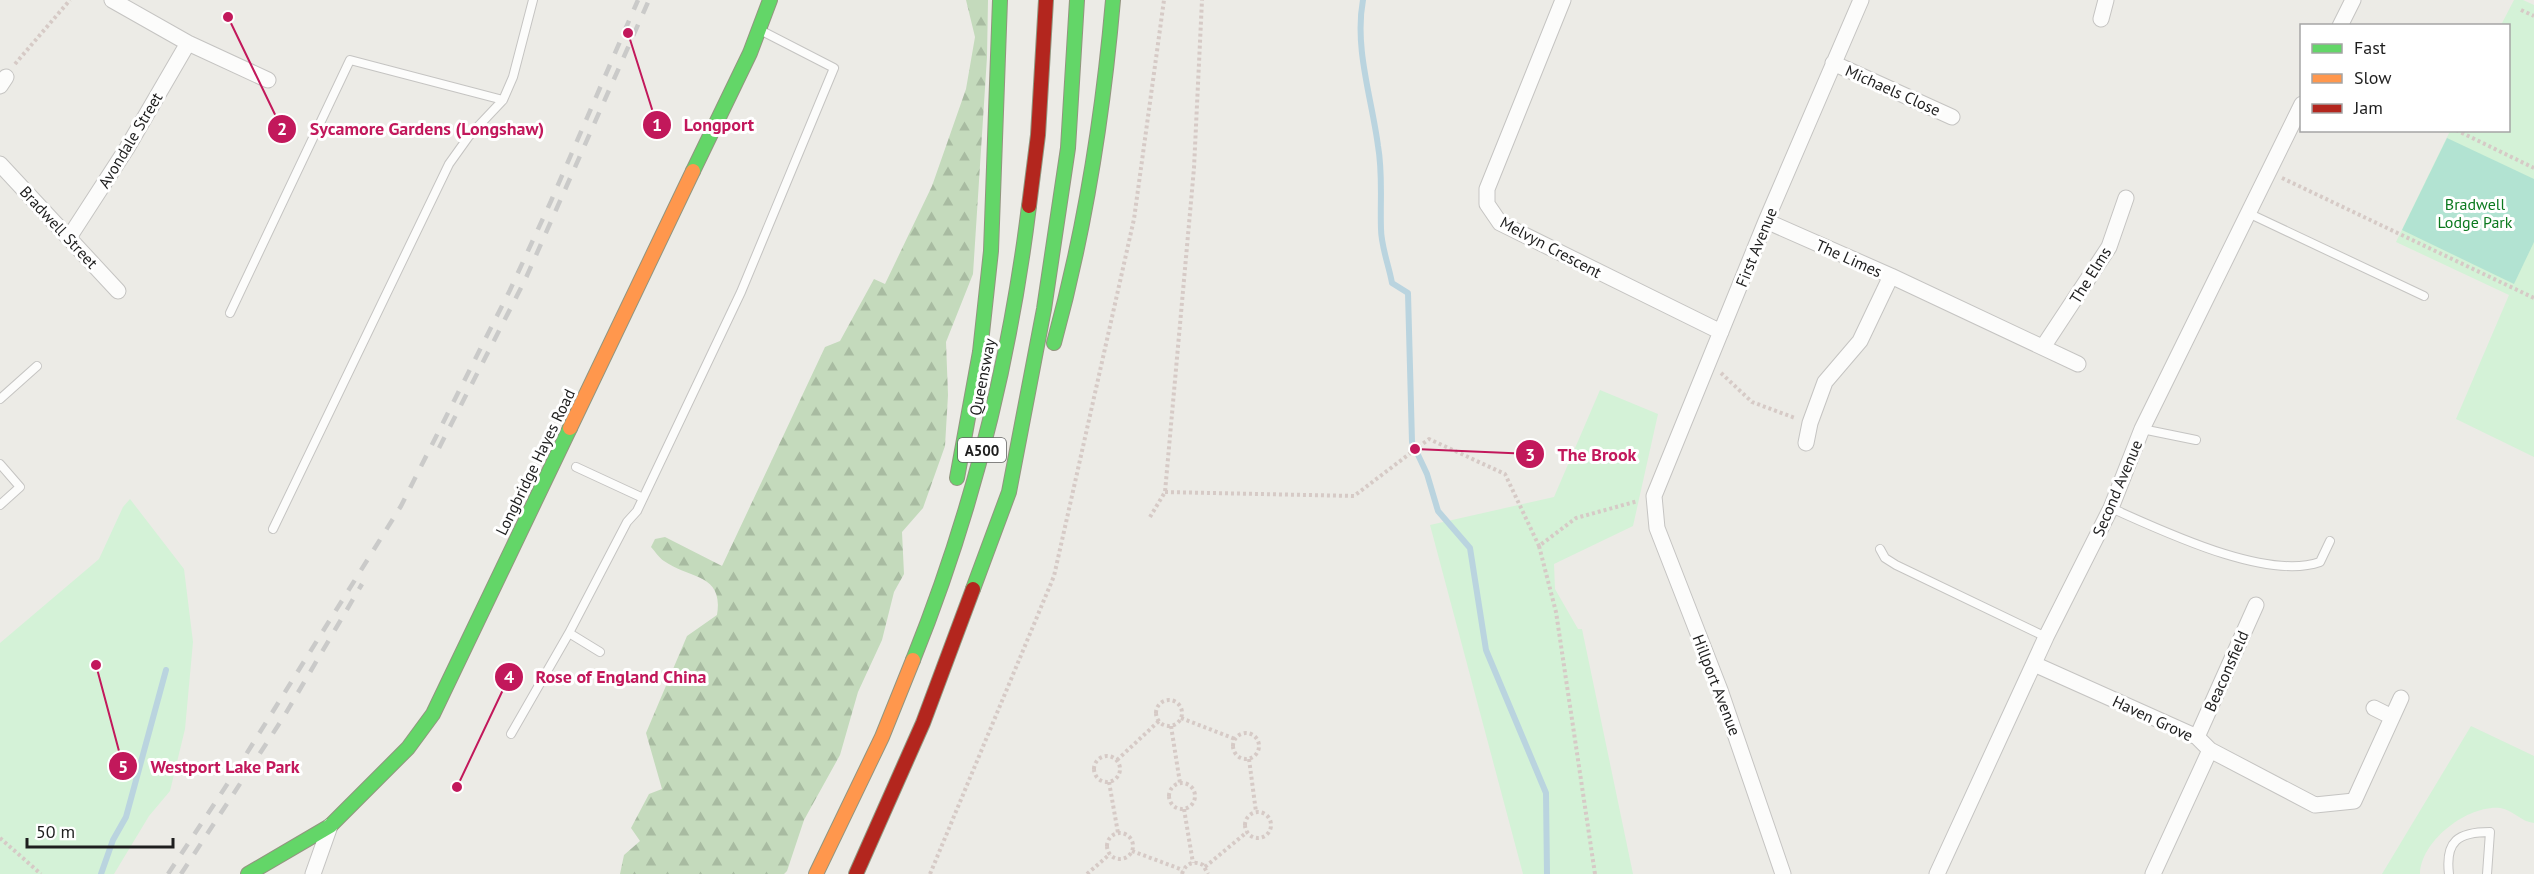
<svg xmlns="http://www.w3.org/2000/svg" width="2534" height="874" viewBox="0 0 2534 874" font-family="'PT Sans',sans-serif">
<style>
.forest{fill:url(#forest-firs)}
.park{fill:#d4f2d7}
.pitch{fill:#b2e3d2}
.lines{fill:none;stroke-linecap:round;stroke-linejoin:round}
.stream{stroke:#bad4df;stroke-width:6}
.lane-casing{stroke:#c5c4c2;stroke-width:10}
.street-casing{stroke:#c5c4c2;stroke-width:17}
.fast-casing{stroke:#92957f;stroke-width:16}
.slow-casing{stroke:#92957f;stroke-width:16}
.jam-casing{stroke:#92957f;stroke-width:16}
.path{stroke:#d6cac6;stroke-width:4;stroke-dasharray:3 3;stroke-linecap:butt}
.lane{stroke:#fcfcfb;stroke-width:8}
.street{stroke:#fcfcfb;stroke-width:15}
.fast{stroke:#63d668;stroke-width:14}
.slow{stroke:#ff974d;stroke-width:14}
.jam{stroke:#b3261e;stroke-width:14}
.rail{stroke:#cacac9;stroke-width:4.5;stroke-dasharray:12 12;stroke-linecap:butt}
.labels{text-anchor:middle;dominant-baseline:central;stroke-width:6;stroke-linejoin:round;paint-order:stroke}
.shield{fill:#fff;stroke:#626262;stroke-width:1.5}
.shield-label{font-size:15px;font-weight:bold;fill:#1e1e1e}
.street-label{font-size:16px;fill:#1e1e1e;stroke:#fff}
.park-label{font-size:16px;fill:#0d7a20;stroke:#fff}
.leader{fill:none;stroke:#c2185b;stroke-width:2}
.callout-dot{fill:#c2185b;stroke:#fff;stroke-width:2}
.mark-label{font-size:18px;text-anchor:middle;font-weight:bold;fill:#fff}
.callout-label{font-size:18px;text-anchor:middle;font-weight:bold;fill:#c2185b;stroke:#fff;stroke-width:6;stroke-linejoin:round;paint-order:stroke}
</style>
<defs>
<pattern id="forest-firs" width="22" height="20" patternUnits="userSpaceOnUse" patternTransform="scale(1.5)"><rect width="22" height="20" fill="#c4dabc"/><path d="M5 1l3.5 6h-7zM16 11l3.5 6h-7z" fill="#a8bba1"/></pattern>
</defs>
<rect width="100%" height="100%" fill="#ecebe6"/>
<path class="forest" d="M966,0h22l-1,57 -14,217 -27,68 2,53 -3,51 -22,62 -21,24 2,42 -10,18 -12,48 -24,52 -18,63 -36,65 -17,51 -3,3h-164l4,-19 16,-14 -9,-13 18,-34 13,-5 -16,-56 41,-97 30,-21c7,-42 -28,-36 -53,-54 -5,-3 -9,-10 -13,-14l4,-8 10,-2 57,29 103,-219 15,-6 34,-62 11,5 47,-98 34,-97 9,-52z"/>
<path class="park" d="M2514,0h9l11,5v452l-78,-38 53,-124 -113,-53 54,-111 58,-1v-104l-7,-1z
M1600,390l58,24 -25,112 -79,38 1,25 23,40h4l51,245h-110l-93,-349 124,-28z
M130,499l54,70 9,73 -8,87 -15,62 -21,25 -35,58h-114v-231l99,-84 24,-52z
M2471,726l63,30v67c-13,-1 -22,-14 -34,-15 -33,-3 -79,33 -80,66h-38z"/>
<path class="pitch" d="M2447,138l87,41v63l-20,42 -112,-54z"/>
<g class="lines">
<path class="stream" d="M1363,0c-9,48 9,99 15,146 5,28 2,55 3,83 0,17 8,37 11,54l16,10 4,149 15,32 11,37 32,37 16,102 60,143 1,81
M101,874l12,-34 13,-23 40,-147"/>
<defs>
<path id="lane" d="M2248,213l176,83
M230,313l120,-253 153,40
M0,399l37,-33
M2142,429l54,11
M0,464l20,23 -20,18
M576,467l67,31
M2111,508c52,23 155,73 209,54l10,-21
M273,529l176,-365 20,-28 34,-36 10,-23 20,-77
M1880,549l5,9 11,7 150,72
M600,652l-31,-19 58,-111 10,-11 104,-219 93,-224 -74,-38
M511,734l58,-101
M2449,874c-4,-33 9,-42 41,-42l-3,42"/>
<path id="street" d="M112,0l76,43 80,37
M1563,0l-76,189v15l13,19 221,109
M2101,19l5,-19
M2340,26l13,-26
M1833,63l119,54
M0,86l6,-9
M0,164l118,127
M1766,221l125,55 -31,65 -35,41 -15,41 -4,20
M70,236l57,-88 61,-105
M1891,276l187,88
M2043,347l66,-100 17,-49
M2034,664l163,73 13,13 -57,124
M2374,708l18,9
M2197,737l59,-132
M2210,750l105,55 39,-4 47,-103
M313,874l17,-48
M1783,874l-63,-184 -63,-162 -3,-32 112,-275 95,-221
M1937,874l109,-237 65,-129 31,-79 160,-325"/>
<path id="fast" d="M693,171l57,-118 20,-53
M1054,343c31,-113 49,-227 59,-343
M957,478l23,-126 11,-101 9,-251
M973,589l36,-97 35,-183 24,-161 9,-148
M913,660c58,-144 97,-300 116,-454
M248,874l82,-48 78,-78 25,-34 137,-286"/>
<path id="slow" d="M570,428l123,-257
M816,874l66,-137 31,-77"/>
<path id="jam" d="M1029,206l9,-71 8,-135
M856,874l67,-151 50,-134"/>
</defs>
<use href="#lane" class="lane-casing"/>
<use href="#street" class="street-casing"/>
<use href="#fast" class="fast-casing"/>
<use href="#slow" class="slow-casing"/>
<use href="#jam" class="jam-casing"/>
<path class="path" d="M2521,10l13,6
M15,64l55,-64
M2456,130l78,38
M2282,178l252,120
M1721,373l31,29 43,16
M1165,492l189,4 75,-57 76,35 34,72
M1150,517l15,-25 29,-324 8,-168
M1156 713a13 13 0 1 1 26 0a13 13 0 1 1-26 0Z
M1181,718l54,21
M1171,726l9,57
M1233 746a13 13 0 1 1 26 0a13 13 0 1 1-26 0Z
M1094 769a13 13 0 1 1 26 0a13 13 0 1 1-26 0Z
M1249,759l7,53
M1117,760l42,-39
M1109,782l9,51
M1169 796a13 13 0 1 1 26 0a13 13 0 1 1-26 0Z
M1184,809l9,54
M1245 825a13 13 0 1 1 26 0a13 13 0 1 1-26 0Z
M1107 846a13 13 0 1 1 26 0a13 13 0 1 1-26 0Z
M0,838l41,36
M1132,851l51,19
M1205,867l42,-35
M930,874l124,-298 80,-357 30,-219
M1087,874l23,-20
M1182,874c3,-10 11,-14 21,-9l5,9
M1595,874l-39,-262 -17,-66 37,-28 62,-17"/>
<use href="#lane" class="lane"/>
<use href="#street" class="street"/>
<use href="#fast" class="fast"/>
<use href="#slow" class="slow"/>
<use href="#jam" class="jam"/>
<path class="rail" d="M439,448l86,-168 124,-280
M168,874l64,-97 169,-271 109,-216 41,-89 87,-201
M181,874l102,-156 79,-134"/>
</g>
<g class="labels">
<rect class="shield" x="958" y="438" width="48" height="24" rx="4.5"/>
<g class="shield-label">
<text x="982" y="450">A500</text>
</g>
<g class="street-label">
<text transform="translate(1893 90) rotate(24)">Michaels Close</text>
<text transform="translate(130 140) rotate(-59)">Avondale Street</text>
<text transform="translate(59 227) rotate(47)">Bradwell Street</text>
<text transform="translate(1551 247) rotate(28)">Melvyn Crescent</text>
<text transform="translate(1756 247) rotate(-68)">First Avenue</text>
<text transform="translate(1849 258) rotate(24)">The Limes</text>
<text transform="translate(2090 275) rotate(-58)">The Elms</text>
<text transform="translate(982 377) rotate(-79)">Queensway</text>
<text transform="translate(535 462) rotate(-64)">Longbridge Hayes Road</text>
<text transform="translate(2117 488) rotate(-67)">Second Avenue</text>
<text transform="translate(2226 671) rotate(-66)">Beaconsfield</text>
<text transform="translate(1717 685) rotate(69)">Hillport Avenue</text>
<text transform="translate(2153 718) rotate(25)">Haven Grove</text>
</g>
<g class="park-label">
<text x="2475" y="204">Bradwell<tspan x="2475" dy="18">Lodge Park</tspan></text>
</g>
</g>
<path class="leader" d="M628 33L657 125M228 17L282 129M1415 449L1530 454M457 787L509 677M96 665L123 766"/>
<g class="callout-dot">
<circle cx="628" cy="33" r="6"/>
<circle cx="228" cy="17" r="6"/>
<circle cx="1415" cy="449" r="6"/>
<circle cx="457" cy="787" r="6"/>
<circle cx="96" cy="665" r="6"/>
<circle cx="657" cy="125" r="15"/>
<circle cx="282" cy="129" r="15"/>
<circle cx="1530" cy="454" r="15"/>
<circle cx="509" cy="677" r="15"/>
<circle cx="123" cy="766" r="15"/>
</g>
<g class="mark-label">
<text x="657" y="131">1</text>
<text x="282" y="135">2</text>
<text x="1530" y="461">3</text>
<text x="509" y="683">4</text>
<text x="123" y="773">5</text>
</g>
<g class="callout-label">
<text x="719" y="131">Longport</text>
<text x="427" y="135">Sycamore Gardens (Longshaw)</text>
<text x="1597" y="461">The Brook</text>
<text x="621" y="683">Rose of England China</text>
<text x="225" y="773">Westport Lake Park</text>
</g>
<rect x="2300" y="24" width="210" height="108" fill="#ffffff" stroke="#a5a5a5" stroke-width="1.5"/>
<rect x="2312" y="44" width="30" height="9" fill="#63d668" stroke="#a5a5a5" stroke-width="1.5"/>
<text x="2354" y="54" font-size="18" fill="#1e1e1e">Fast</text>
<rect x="2312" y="74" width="30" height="9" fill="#ff974d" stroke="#a5a5a5" stroke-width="1.5"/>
<text x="2354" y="84" font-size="18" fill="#1e1e1e">Slow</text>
<rect x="2312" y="104" width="30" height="9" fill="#b3261e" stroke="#a5a5a5" stroke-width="1.5"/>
<text x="2354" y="114" font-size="18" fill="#1e1e1e">Jam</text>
<path d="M27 838v9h146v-9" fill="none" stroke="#1e1e1e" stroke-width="3"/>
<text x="36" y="838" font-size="18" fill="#1e1e1e" stroke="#ffffff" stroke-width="4.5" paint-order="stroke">50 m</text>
</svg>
